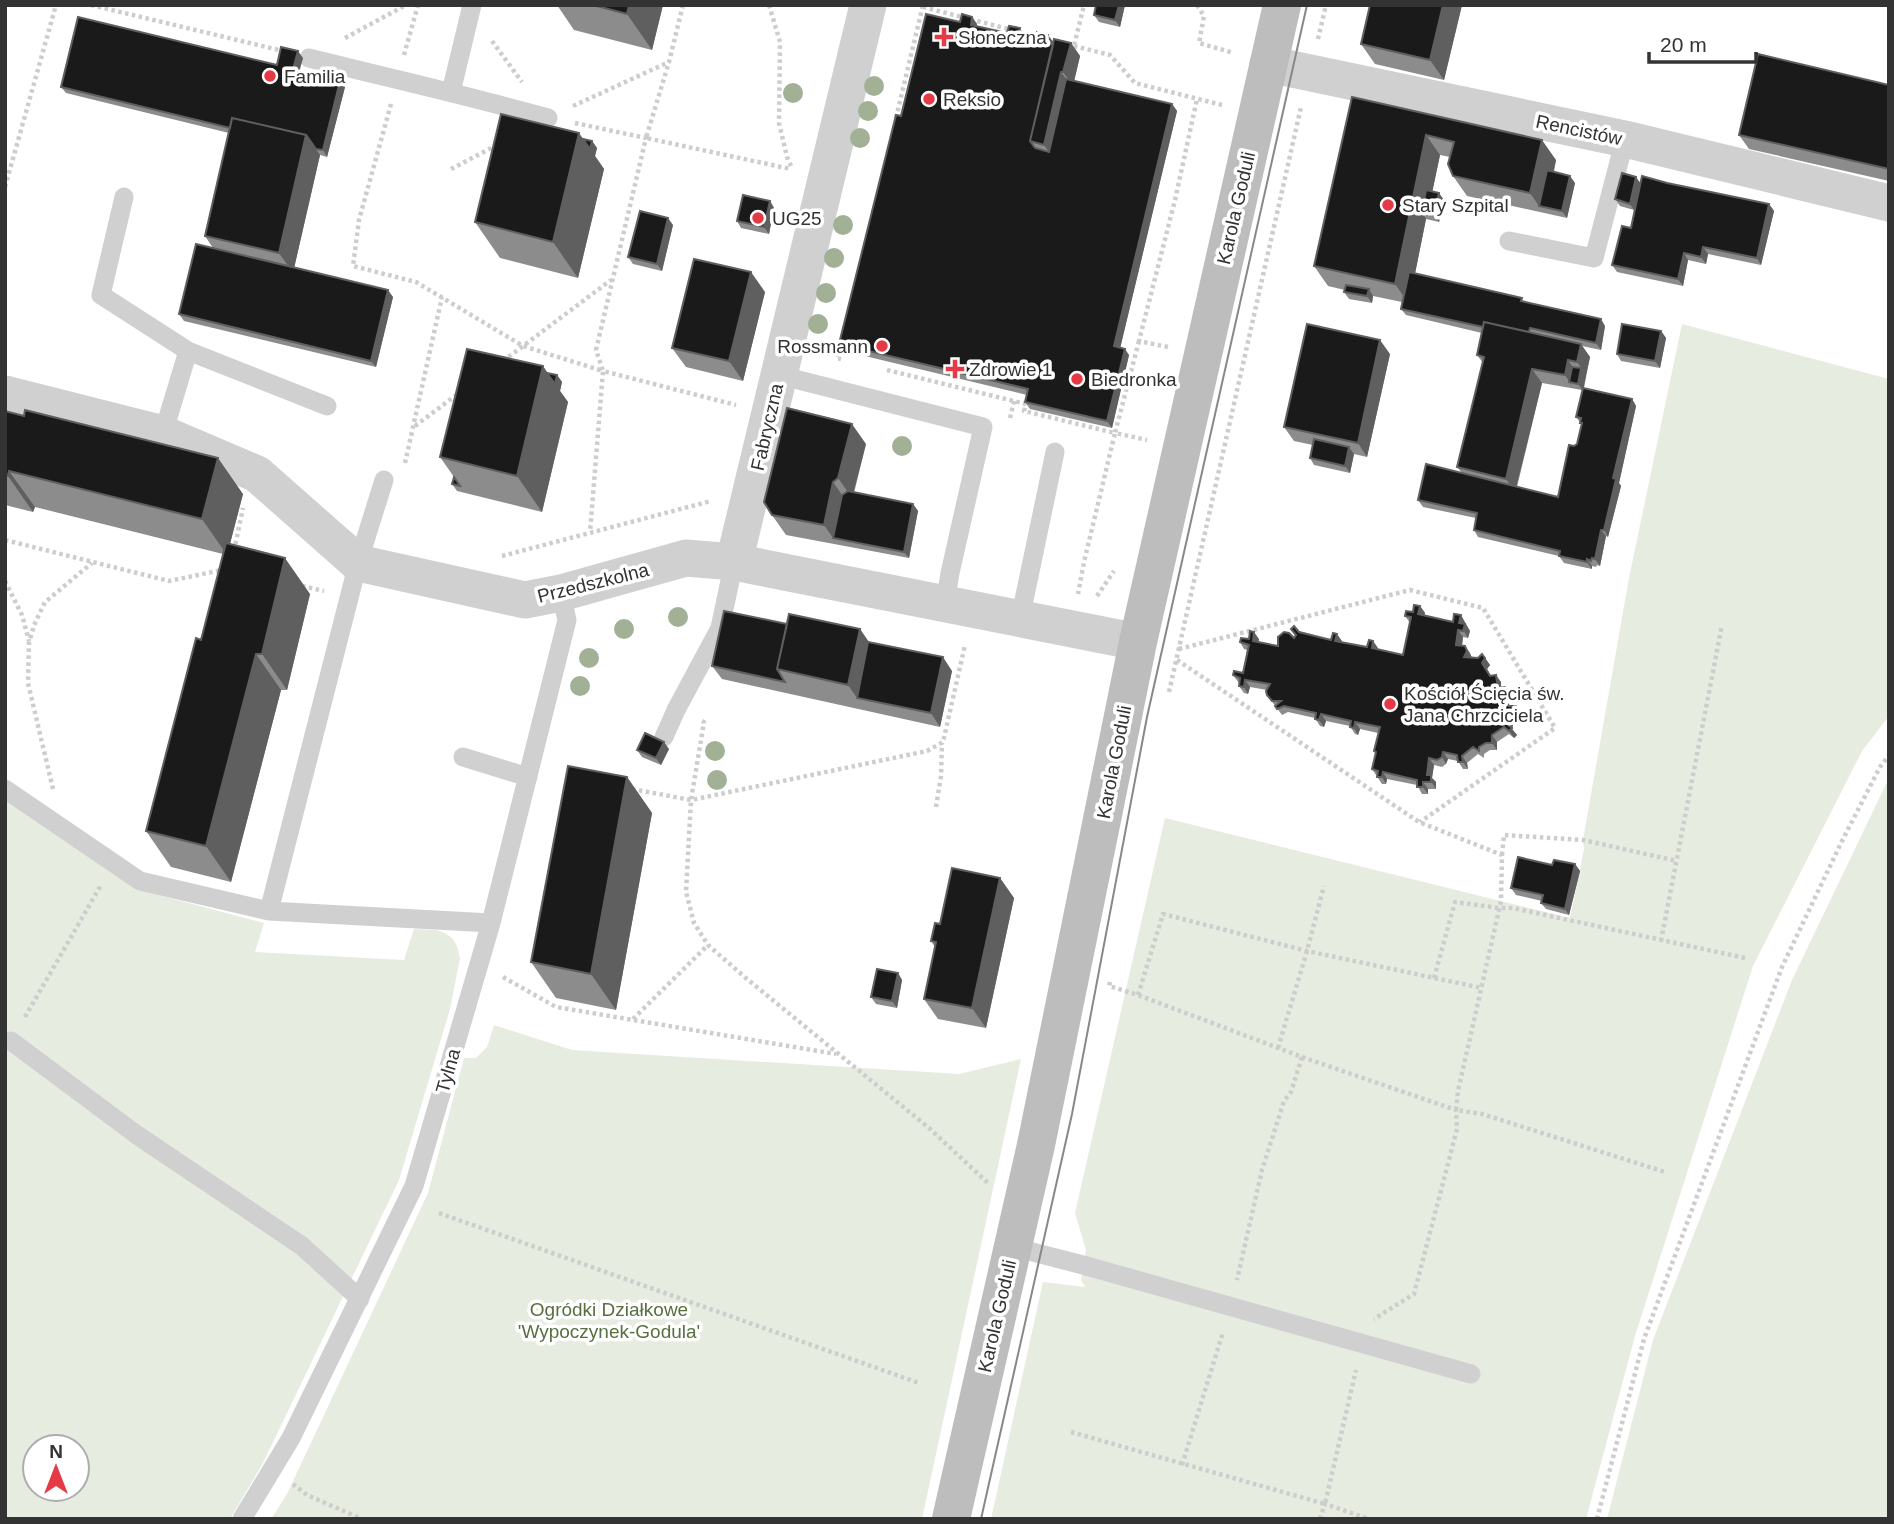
<svg xmlns="http://www.w3.org/2000/svg" width="1894" height="1524" viewBox="0 0 1894 1524" font-family="Helvetica,sans-serif">
<style>
.green{fill:#e6ecdf;fill-rule:evenodd}
.lines{fill:none;stroke-linecap:round;stroke-linejoin:round}
.path{stroke:#cdcdcd;stroke-width:4.5;stroke-dasharray:3.5 3.5;stroke-linecap:butt}
.lane{stroke:#d0d0d0;stroke-width:19}
.street{stroke:#d0d0d0;stroke-width:37}
.secondary{stroke:#bdbdbd;stroke-width:38}
.tram{stroke:#888;stroke-width:2}
.tree{fill:#a2b095}
.wall{fill:#8c8c8c;fill-rule:evenodd}
.shaded-wall{fill:#5f5f5f}
.building{fill:#1a1a1a;stroke:#5f5f5f;stroke-width:2}
.poi-dot{fill:#e63946;stroke:#fff;stroke-width:2.5}
.labels{text-anchor:middle;dominant-baseline:central;stroke-width:7;stroke-linejoin:round;paint-order:stroke}
.poi-label{font-size:19px;fill:#333;stroke:#fff;text-anchor:start}
.street-label{font-size:19px;fill:#333;stroke:#fff}
.park-label{font-size:19px;fill:#56703f;stroke:#fff}
</style>
<rect width="100%" height="100%" fill="#fff"/>
<path class="green" d="M1682,324l207,55v337l-27,35 -109,215 -118,370 -49,183h-595l52,-237 42,5 -4,-7 5,-30 -11,-37 90,-395 405,100 14,-69 -1,-9 46,-262z
M1889,778v741h-282l46,-179 139,-360z
M5,798l131,91 128,34 -9,29 149,8 10,-31 22,1 9,3 7,5 5,8 3,12 -10,51 -51,171 -136,283 -33,56h-225zM35,1447h42v42h-42z
M494,1025l78,25 387,24 62,-15 -99,460h-651l16,-25 141,-301 36,-135h12l11,-11z"/>
<g class="lines">
<path class="path" d="M91,5l192,46
M683,5l-14,57 -23,76 145,31
M769,5l11,37 -1,81 8,34 4,9
M1197,5l7,11 -5,27 35,10
M923,7l116,30
M345,38l61,-33
M1318,39l8,-34
M492,41l30,41
M1068,45l6,1 10,-41
M1074,46l36,9 25,28 87,22
M404,55l14,-50
M391,104l-32,116 -6,46 63,16 107,64 80,25 -13,161
M573,106l96,-44
M896,118l27,-113
M575,123l71,15 -50,212 7,21 133,34
M451,169l46,-24
M5,187l51,-182
M841,340l-5,18 5,1
M1139,341l-24,92 32,7
M1168,347l-29,-6 36,-141 22,-101
M503,361l108,-81
M887,370l139,34 -2,7 91,22 -31,129 -6,32
M1010,418l4,-17
M415,426l44,-33
M405,463l37,-166
M5,540l164,41 53,-11
M234,551l9,-43
M502,556l209,-55
M5,581l17,34 7,26
M302,586l22,5
M1097,596l17,-25
M1179,649l231,-59 73,18 72,120 -135,94
M1177,660l242,162 83,33 -1,46 -43,190 -2,19 26,4 183,58
M1169,692l132,-585
M702,721l2,1 -13,78 -5,92 8,31 14,22 39,34 182,149 60,56
M53,789l-25,-106 1,-41 6,-19 10,-21 47,-39
M632,789l59,11 236,-49 16,-9 22,-97
M936,807l5,-31 1,-33
M1502,855l2,-20 79,5 94,21
M1661,941l61,-316
M503,977l53,30 280,47
M1434,978l21,-76 44,6h14l232,50
M1110,982l-1,4 29,9 164,62 -11,35 -7,9 -22,69 -25,110
M1138,995l25,-81 144,37 175,37
M25,1017l76,-132
M633,1019l75,-74
M1278,1048l29,-97 17,-65
M1302,1057l154,53 1,19 -43,165 -40,25
M439,1213l480,170
M1071,1432l254,72 31,-134
M1182,1465l41,-133
M293,1484l14,11 55,24
M1320,1519l5,-15 44,15
M1597,1519l47,-180 138,-372 60,-126 38,-74 9,-12"/>
<path class="lane" d="M309,58c80,20 160,38 239,60
M451,92l21,-87
M124,197l-23,98 87,56
M1509,241l85,17 31,-119
M779,375l204,52 -33,146 -5,31
M163,434l25,-83 139,55
M1020,619l35,-167
M664,737l12,-27 44,-82 14,-66
M463,757l65,20
M5,789l135,92 129,30 89,-348 26,-83
M269,911l222,12
M11,1041l126,94 165,111 58,53
M1013,1247l70,18 388,109
M242,1519l49,-81 123,-252 77,-263 76,-303 -6,-27"/>
<path class="street" d="M1268,64l357,75 264,64
M5,394l158,40 94,40 101,89 167,37 36,-7 125,-35 48,4 404,80
M734,562l134,-557"/>
<path class="secondary" d="M951,1519l85,-374 102,-503 144,-637"/>
<path class="tram" d="M981,1519l91,-405 75,-397 160,-712"/>
</g>
<g class="tree">
<circle cx="874" cy="86" r="10"/>
<circle cx="793" cy="93" r="10"/>
<circle cx="868" cy="111" r="10"/>
<circle cx="860" cy="138" r="10"/>
<circle cx="843" cy="225" r="10"/>
<circle cx="834" cy="258" r="10"/>
<circle cx="826" cy="293" r="10"/>
<circle cx="818" cy="324" r="10"/>
<circle cx="902" cy="446" r="10"/>
<circle cx="678" cy="617" r="10"/>
<circle cx="624" cy="629" r="10"/>
<circle cx="589" cy="658" r="10"/>
<circle cx="580" cy="686" r="10"/>
<circle cx="715" cy="751" r="10"/>
<circle cx="717" cy="780" r="10"/>
</g>
<path class="wall" d="M557,5h106l-11,45 -78,-20z
M1096,5h29l-5,22 -21,-5 -5,-7z
M1370,5h92l-18,75 -69,-16 -14,-20z
M972,17l5,7v2l30,7 17,2v2l12,4 12,-6 5,7 -1,2 19,-1 9,13 -6,25 98,23 5,7 -57,237 9,7 -17,73 -82,-19 -5,-7 2,-7 -183,-44 -5,-7 62,-228 59,-94z
M303,58l-4,13 46,16 -18,70 -7,-2 -26,113 99,29 -17,70 -192,-46 -5,-7 34,-66 -8,-12 24,-103 -163,-40 -5,-6 216,-22z
M1889,85v96l-140,-32 -10,-14z
M1352,97l204,63 -2,12 21,11 -8,35 -100,-22 -14,-20 -3,-19 -10,-2 -8,36 12,9 -5,22 -13,-3 -11,54 109,29 81,24 -4,24 -19,-4 8,11 -6,31 48,11 4,7 -17,77 2,3 -13,51 -2,-1 -6,30 -3,-1 -1,2 -4,-1v3l-28,-6 -5,-7 -81,-19 -4,-7 2,-12 -53,-11 -5,-7 44,-27 -5,-6 26,-104 -6,-8 5,-22 -76,-18 -5,-6 1,-7 -29,-6 -1,7 -23,-4 -5,-7 1,-2 -17,-4 -14,-20zM1542,383l40,7 -6,27 6,8 -5,19 -3,2 -16,51 -41,-10z
M583,139l9,2 5,7 -2,8 9,13 -26,109 -78,-20 -25,-36z
M1641,183h26l102,21 5,7 -13,54 -53,-11 -2,10 -18,-4 -5,26 -66,-14 -5,-7 19,-37 3,-18 -14,-4 -5,-7z
M770,201l4,7 -5,26 -28,-6 -4,-7z
M673,225l-11,46 -29,-7 -5,-7z
M765,292l-22,89 -57,-14 -14,-19z
M1661,331l5,7 -6,30 -39,-7 -4,-7z
M1390,354l-23,103 -13,-3 -4,19 -36,-8 -4,-7 3,-13 -19,-4 -10,-14z
M543,366l4,7 10,2 5,7 -2,9 8,11 -26,110 -85,-21 -5,-7 2,-7 -14,-20z
M5,411l238,83 -13,50 80,50 -23,96h-6l-50,192 -60,-15 -25,-36 55,-191 22,-86 -188,-47 -2,5 -28,-7z
M866,444l-12,49 59,11 5,7 -9,47 -123,-23 -14,-20z
M1420,606l5,7 -1,3 29,6h12v2l5,7 -2,7 -5,-1 -1,9h3l7,12h13l5,7 -3,4 4,7 10,6v5h3l5,6 -4,7 4,6 12,6v5h-6l-3,12 5,6 -3,3 -5,-4 -12,8v8h-7l-6,4v4l-6,-4 -11,9 1,6h-5l-5,-8 -10,-2 -2,5 -4,3 -8,-2 -2,13 4,4v7h-8v5h-6l-5,-9 -30,-6 -1,5h-4l-10,-15 4,-15 -2,-3 4,-18 -18,-4 -2,6 -3,-1 -5,-8 -24,-5 -2,6 -4,-1 -5,-8 -27,-6 -6,3 -15,-20v-5l-17,-3 -2,7 -4,-1 -5,-7v-3l-6,-8 10,-2 4,-23 -3,-1 -4,-7 9,-3h10v3l19,4 18,-10 -5,-7 40,11 11,1 -1,1 26,5 6,-6 5,8 25,6 7,-32 -5,-7 8,-4z
M787,624l73,5 8,13 84,29 -12,56 -218,-48 -10,-13z
M669,749l-8,16 -19,-8 -5,-7z
M627,777l25,36 -36,197 -60,-12 -25,-36z
M1575,864l5,7 -11,44 -23,-6 -5,-6 1,-2 -26,-6 -5,-7 41,-23z
M1000,878l14,20 -28,130 -48,-9 -14,-20 11,-52 -4,-6 9,-17z
M898,973l4,7 -5,28 -21,-4 -5,-7z"/>
<path class="shaded-wall" d="M629,5h34l-11,45 -25,-36z
M1119,5h6l-5,22 -5,-7z
M1443,5h19l-18,75 -14,-20z
M972,17l5,7 -2,8 -4,-7z
M1020,28l4,7 -2,8 -4,-7z
M1048,35l5,7 -2,8 -5,-7z
M1071,43l9,13 -7,30 -10,-14z
M298,51l5,7 -5,18 -5,-7z
M1061,72l10,14 -18,72 -9,-13z
M340,81l5,6 -18,70 -4,-7z
M1172,104l5,7 -58,242 -5,-7z
M579,133l11,16 2,-8 5,7 -2,8 9,13 -26,109 -25,-36z
M306,135l14,20 -27,118 -14,-20z
M1426,135l14,20 -12,58 -6,-1 4,7 -17,85 -14,-20z
M1542,140l14,20 -11,47 -6,-1 -9,-13z
M1570,176l5,7 -8,35 -5,-7z
M1636,177l5,7 -7,26 -4,-6z
M1439,193l5,7 -5,22 -5,-7z
M770,201l4,7 -5,26 -5,-7z
M1769,204l5,7 -13,54 -4,-7z
M668,218l5,7 -11,46 -5,-7z
M1703,247l5,7 -2,10 -5,-7z
M1684,253l4,7 -5,26 -5,-7z
M751,272l14,20 -22,89 -14,-20z
M1369,289l4,7 -1,7 -5,-7z
M388,290l5,7 -17,70 -5,-6z
M1601,319l4,7 -4,24 -5,-7z
M1661,331l5,7 -6,30 -5,-7z
M1380,340l10,14 -23,103 -9,-14z
M1581,344l9,13 -4,18 -9,-13z
M1125,349l4,6 -17,73 -5,-7z
M1568,360l9,13 -8,9 5,7 -9,-14z
M543,366l12,18 2,-9 5,7 -2,9 8,11 -26,110 -25,-36z
M1581,368l5,7 -3,16 -5,-7z
M1532,369l10,14 -27,109 -9,-13z
M1632,399l4,7 -17,77 2,3 -13,51 -4,-7 9,-52z
M852,424l14,20 -14,54 -14,-20z
M1349,447l5,7 -4,19 -5,-7z
M218,458l25,36 -16,61 -25,-36z
M9,471l26,36 -2,5 -25,-36z
M833,482l14,20 -14,36 5,7 -14,-20z
M913,504l5,7 -9,47 -5,-6z
M1601,530l5,6 -6,30 -5,-7z
M285,558l25,36 -23,96 -25,-36z
M1587,559l5,7v3l-5,-7z
M1420,606l5,7 -2,8 -5,-7z
M1461,615l9,16 -2,7 -9,-15z
M860,629l18,26 -21,43 -9,-13z
M1458,630l5,7 -2,15 -5,-7z
M1254,632l5,7 -2,8 -4,-6z
M1337,634l5,7 -2,7 -5,-7z
M1373,641l5,7 -1,7 -5,-7z
M1465,646l5,7 2,5 -8,-1z
M256,654l25,36 -50,192 -25,-36z
M943,657l9,14 -12,56 -9,-14z
M1485,658l5,7 -3,4 8,14 -13,-20z
M1496,675l5,7v7l-4,-7z
M1245,680l5,7 -2,7 -4,-7z
M1504,687l5,6 -5,7 -4,-7z
M1516,706l5,6v5l-5,-7z
M1510,710l5,7 -3,12 5,6 -3,3 -5,-7 -2,-7z
M1321,714l5,7 -2,6 -5,-7z
M1355,722l5,7 -2,6 -4,-7z
M1492,735l5,7v8l-5,-7z
M664,742l5,7 -8,16 -5,-7z
M1443,752l5,7 -2,5 -4,-7z
M1462,756l5,7 1,6 -5,-7z
M1429,758l5,7 -2,13 4,4v7l-9,-14z
M1383,772l4,7 -1,5 -4,-7z
M627,777l25,36 -36,197 -25,-36z
M1423,782l5,7v5l-5,-7z
M1575,864l5,7 -11,44 -4,-6z
M1000,878l14,20 -28,130 -14,-20z
M898,973l4,7 -5,28 -5,-7z"/>
<path class="building" d="M593,5h36l-2,9z
M1096,5h23l-4,15 -21,-5z
M1370,5h73l-13,55 -69,-16z
M926,14l34,8 2,-8 10,3 -1,8 36,8 2,-7 11,2 -2,8 18,5 1,-9 11,3 -2,8 7,2 -23,96 5,7 14,4 17,-73 106,25 -58,242 11,3 -18,72 -82,-19 3,-13 -189,-45 57,-229 5,1z
M78,17l199,48 4,-18 17,4 -5,18 47,12 -17,69 -7,-1 -10,-14 -74,-17 -2,10 -169,-41z
M1054,39l17,4 -8,29h-2l-17,73 -14,-4z
M1758,54l131,31v84l-150,-34z
M1352,97l190,43 -12,53 -77,-17 -5,-12 6,-22 -28,-7 -31,149 -81,-18z
M501,114l78,19 -26,109 -78,-20z
M232,118l74,17 -27,118 -74,-17z
M583,139l9,2 -2,8z
M1547,170l23,6 -8,35 -23,-5z
M1622,173l14,4 -6,27 -15,-5z
M1642,176l25,7 102,21 -12,54 -54,-11 -2,10 -17,-4 -6,26 -66,-14 10,-39 9,2z
M1426,190l13,3 -5,22 -12,-3z
M743,195l27,6 -6,26 -27,-6z
M640,211l28,7 -11,46 -29,-7z
M196,244l192,46 -17,71 -192,-47z
M694,259l57,13 -22,89 -57,-13z
M1409,272l113,26 -1,3 80,18 -5,24 -66,-15 -1,4 -45,-10 -1,5 -82,-18z
M1346,285l23,4 -2,7 -23,-4z
M1484,322l97,22 -4,18 -9,-2 -3,15 -33,-6 -26,110 -49,-12 27,-110 -7,-2z
M1307,324l73,16 -22,103 -74,-16z
M1622,324l39,7 -6,30 -38,-7z
M467,349l76,17 -26,110 -77,-19z
M1572,367l9,1 -3,16 -9,-2z
M547,373l10,2 -2,9z
M1583,388l49,11 -19,79 3,1 -12,51h-3l-6,29 -3,-1 -1,3 -4,-2v3l-28,-6 1,-5 -86,-21 3,-17 -59,-13 8,-36 132,33 11,-52 5,1 3,-2 5,-21h-2l1,-5 -5,-1z
M787,408l65,16 -14,54 -5,4 -9,43 -52,-10 -8,-13z
M25,410l193,48 -16,61 -193,-48 -1,5 -3,-1v-64l19,5z
M1314,439l35,8 -4,19 -35,-8z
M454,477l6,9 -8,-2z
M848,491l65,13 -9,48 -71,-14 9,-43z
M226,543l59,15 -23,96h-6l-50,192 -60,-15 50,-193 5,2z
M1414,605l6,1 -2,8 35,8 1,-8 7,1 -2,8 6,1 -2,7 -5,-1 -2,15 9,1 2,5 -3,6 14,1 4,-4 3,4 -3,5 8,13 6,-1 1,7 4,5h3l-4,6 9,13h7v4h-6l-3,14 5,4 -3,3 -5,-4 -12,8v8h-6l-7,4v4l-6,-4 -11,9 1,6h-5l-1,-7 -14,-3 -1,5 -5,3 -8,-2 -2,17h4v7h-8v5h-6v-7l-34,-8 -1,5h-5l1,-6 -6,-2 4,-17 -2,-1 6,-24 -25,-5 -1,6 -4,-1 1,-6 -30,-7 -2,6 -4,-1 1,-6 -32,-7 -7,3 -2,-3 6,-5h-9l-5,-6 -1,-4 4,-7 -25,-4 -1,7 -5,-1 1,-8 -7,-3 1,-4 9,2 6,-28 -9,-3 1,-4 8,1 1,-8 4,1 -1,9 25,5v-9l6,-5 5,1 5,5 2,-3 -5,-6 3,-3 5,6 32,8 2,-7 4,1 -2,7 32,6 2,-7 4,1 -1,7 31,7 8,-38 -6,-1 1,-5 7,1z
M724,611l63,13 -10,45 8,13 -73,-16z
M789,614l71,15 -12,56 -71,-16z
M868,642l75,15 -12,56 -74,-15z
M645,733l19,9 -8,16 -19,-8z
M568,766l59,11 -36,197 -60,-12z
M1518,857l34,8 2,-5 21,4 -10,45 -24,-6 2,-8 -32,-7z
M952,868l48,10 -28,130 -48,-9 12,-57 -5,-1 4,-18 5,1z
M877,969l21,4 -6,28 -21,-4z"/>
<g class="poi-dot">
<path d="M940.5 26.5h7v7h7v7h-7v7h-7v-7h-7v-7h7z"/>
<circle cx="270" cy="76" r="7"/>
<circle cx="929" cy="99" r="7"/>
<circle cx="1388" cy="205" r="7"/>
<circle cx="758" cy="218" r="7"/>
<circle cx="882" cy="346" r="7"/>
<path d="M951.5 358.5h7v7h7v7h-7v7h-7v-7h-7v-7h7z"/>
<circle cx="1077" cy="379" r="7"/>
<circle cx="1390" cy="704" r="7"/>
</g>
<g class="labels">
<g class="poi-label">
<text x="958" y="37">Słoneczna</text>
<text x="284" y="76">Familia</text>
<text x="943" y="99">Reksio</text>
<text x="1402" y="205">Stary Szpital</text>
<text x="772" y="218">UG25</text>
<text x="868" y="346" text-anchor="end">Rossmann</text>
<text x="969" y="369">Zdrowie 1</text>
<text x="1091" y="379">Biedronka</text>
<text x="1404" y="693">Kościół Ścięcia św.<tspan x="1404" dy="22">Jana Chrzciciela</tspan></text>
</g>
<g class="street-label">
<text transform="translate(1579 130) rotate(12)">Rencistów</text>
<text transform="translate(1236 208) rotate(-77)">Karola Goduli</text>
<text transform="translate(767 427) rotate(-77)">Fabryczna</text>
<text transform="translate(593 583) rotate(-14)">Przedszkolna</text>
<text transform="translate(1114 762) rotate(-79)">Karola Goduli</text>
<text transform="translate(448 1071) rotate(-74)">Tylna</text>
<text transform="translate(997 1316) rotate(-77)">Karola Goduli</text>
</g>
<g class="park-label">
<text x="609" y="1309">Ogródki Działkowe<tspan x="609" dy="22">'Wypoczynek-Godula'</tspan></text>
</g>
</g>
<rect width="1894" height="1524" fill="none" stroke="#333333" stroke-width="14"/>
<g transform="translate(56 1468)"><circle r="33" fill="#ffffff" stroke="#adadad" stroke-width="2"/>
<path d="M0-5L12 26L0 18L-12 26Z" fill="#e63946"/>
<text y="-10" font-size="19" font-weight="bold" text-anchor="middle" fill="#333333">N</text>
</g>
<path d="M1649 52v10h107v-10" fill="none" stroke="#333333" stroke-width="3.5"/>
<text x="1660" y="52" font-size="21" fill="#333333" stroke="#ffffff" stroke-width="5" paint-order="stroke">20 m</text>
</svg>
